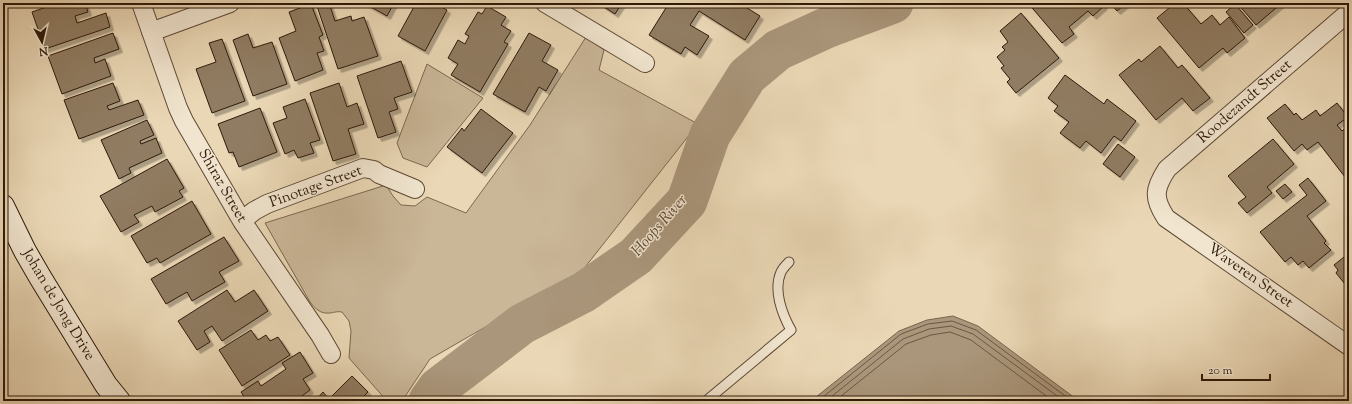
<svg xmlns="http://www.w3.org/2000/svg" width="1352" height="404" viewBox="0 0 1352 404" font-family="'Sorts Mill Goudy',serif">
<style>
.green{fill:#cab798;stroke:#7c6850}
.water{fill:#aa967b;stroke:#78644d}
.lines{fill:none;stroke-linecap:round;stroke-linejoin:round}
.shore{stroke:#6c5842;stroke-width:1}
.river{stroke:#aa967b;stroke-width:41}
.building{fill:#907c62;stroke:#2e1909;filter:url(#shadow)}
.lane-casing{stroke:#5d4834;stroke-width:11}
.street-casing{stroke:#5d4834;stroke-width:20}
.secondary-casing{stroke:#2e1909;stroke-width:24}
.lane{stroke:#f1e5cf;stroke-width:9}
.street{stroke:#f1e5cf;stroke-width:18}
.secondary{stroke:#f1e5cf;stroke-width:22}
.labels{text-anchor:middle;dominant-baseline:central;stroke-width:3;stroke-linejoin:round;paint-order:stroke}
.street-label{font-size:15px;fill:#2e1909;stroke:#f1e5cf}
.water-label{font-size:16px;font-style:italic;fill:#604b37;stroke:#f1e5cf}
</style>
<defs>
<filter id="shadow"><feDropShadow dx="3.5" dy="3.5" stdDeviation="0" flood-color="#0004"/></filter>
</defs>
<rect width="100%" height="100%" fill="#ead7b5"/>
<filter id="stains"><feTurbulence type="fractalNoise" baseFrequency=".005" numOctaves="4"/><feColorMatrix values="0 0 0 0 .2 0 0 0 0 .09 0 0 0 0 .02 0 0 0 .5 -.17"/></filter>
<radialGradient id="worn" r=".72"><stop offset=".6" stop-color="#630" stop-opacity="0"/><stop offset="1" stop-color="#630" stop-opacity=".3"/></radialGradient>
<path class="green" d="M586,37l18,13 -5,20 99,54 -116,147 -152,88 -28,42h-15l-38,-43 2,-27 -2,-10 -7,-9c-7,-1 -8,1 -13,1 -9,1 -14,-5 -19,-11l-45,-79 121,-38 7,11 8,9 14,1 12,-9 39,16 64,-88z
M427,64l56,34 -56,69 -24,-9 -6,-15z"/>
<path class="water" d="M953,316l25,10 101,75h-268l88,-70 28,-11z"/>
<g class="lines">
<path class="shore" d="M818,401l83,-67 27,-10 24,-3 24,9 96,71
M826,401l77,-62 26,-10 22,-3 22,8 91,67
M835,401l71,-57 25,-9 19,-3 21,8 82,61"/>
<path class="river" d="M429,401l9,-13 84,-64 62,-32 52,-36 51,-55 23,-66 37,-59 31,-26 48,-22 67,-25"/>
</g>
<path class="building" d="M58,3h27l3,9 -13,4 2,7 29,-10 4,14 -65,22 -13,-37z
M316,3h13l6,18 16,-5 1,5 12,-4 14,39 -40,13z
M364,3h30l-7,13z
M416,3h21l-1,1 11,6 -22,41 -27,-15z
M598,3h24l-7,11z
M669,3h70l21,13 -15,24 -46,-29 -9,14 19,11 -12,19 -12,-8 -4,7 -32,-19z
M1028,3h74l2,3 -11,10 -5,-5 -19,16 5,7 -12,9z
M1110,3h17l-10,8z
M1175,3h8l18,21 11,-9 8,10 9,-8 16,21 -18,15 -4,-5 -24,20 -42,-50z
M1237,3h45l-26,22z
M311,4l12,31 -4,2 5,14 -7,2 6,17 -28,11 -16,-43 17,-7 -7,-19z
M1235,4l18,21 -9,8 -18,-21z
M487,6l19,11 -5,8 10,6 -7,11 4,2 -28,48 -29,-17 7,-11 -10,-6 10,-18 7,4 4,-8 -4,-2 13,-22 4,2z
M1021,13l38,45 -43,35 -9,-11 3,-3 -9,-11 3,-2 -7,-9 8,-7 -3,-3 6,-5 -8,-11z
M113,33l6,16 -25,9 1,5 10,-4 6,17 -49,18 -14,-38z
M529,33l22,12 -9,16 16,9 -12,21 -7,-4 -14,25 -32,-18z
M248,34l5,14 19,-6 15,42 -34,12 -20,-56z
M222,39l23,62 -33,12 -16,-44 20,-7 -7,-19z
M1160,46l18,22 4,-3 28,33 -17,13 -11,-13 -26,22 -37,-45 20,-16 2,3z
M401,61l11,31 -18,6 4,11 -9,3 7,20 -18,6 -21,-62z
M1065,75l39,29 3,-5 29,22 -15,20 -7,-5 -13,17 -15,-12 -6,7 -20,-15 9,-11 -15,-11 4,-5 -10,-8z
M113,83l7,18 -13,5 2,4 29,-10 6,15 -65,24 -15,-39z
M339,83l8,24 10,-4 7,21 -16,5 8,25 -23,7 -23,-68z
M305,99l15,41 -10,3 4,10 -16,5 -4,-8 -9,4 -12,-31 14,-5 -4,-11z
M1337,103l11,14 -11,8 5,6 6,-5 1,1v47l-4,3 -27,-35 -11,8 -5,-6 -8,7 -27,-33 18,-14 9,11 2,-2 6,7 14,-10 4,6z
M260,108l17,44 -38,15 -6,-15 -4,1 -11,-29z
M481,109l32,24 -31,40 -35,-26 15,-19 2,3z
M147,120l7,15 -14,6 1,3 15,-6 6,15 -33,15 2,5 -12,6 -18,-39z
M1273,139l21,25 -27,23 5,6 -25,20 -9,-10 8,-6 -18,-21z
M1118,144l17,13 -15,20 -17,-13z
M167,159l17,29 -5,3 4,6 -28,15 -3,-6 -18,9 5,7 -18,10 -21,-36z
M1308,178l18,23 -19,15 19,25 -2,2 7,7 -22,18 -6,-7 -5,4 -7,-8 -6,5 -25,-30 47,-37 -8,-10z
M1285,184l7,8 -9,7 -7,-8z
M192,201l19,33 -51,29 -3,-5 -10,5 -16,-27z
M224,237l15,24 -20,11 6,10 -33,19 -5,-9 -21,12 -15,-25z
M1349,253v36l-13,-16 2,-3 -4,-5z
M227,290l8,12 19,-12 14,21 -46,30 -10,-15 -8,5 6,11 -13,8 -19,-29z
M251,330l7,10 8,-5 4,6 8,-4 12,18 -48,31 -23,-36z
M300,352l13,21 -10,6 7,11 -15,11h-48l-6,-9 17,-11 3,5 25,-17 -4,-6z
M352,376l16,16 -9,9h-44l8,-9 6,7z"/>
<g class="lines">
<defs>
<path id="lane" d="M706,401l85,-71c-9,-16 -18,-40 -10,-58 2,-4 5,-7 8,-10"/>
<path id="street" d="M141,3l37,105 6,13 58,100 78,114 11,19
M545,3l100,60
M1349,12l-182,157c-13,20 -14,29 -1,49l183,128
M151,32l79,-29
M242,221l12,-10 13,-7 96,-36 11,2 5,4 36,15"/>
<path id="secondary" d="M3,206l22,45 15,26 66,108 13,16"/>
</defs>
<use href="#lane" class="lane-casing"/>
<use href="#street" class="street-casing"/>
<use href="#secondary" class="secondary-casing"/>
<use href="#lane" class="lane"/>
<use href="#street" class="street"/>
<use href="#secondary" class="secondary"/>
</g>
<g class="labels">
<g class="street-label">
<text transform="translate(1245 102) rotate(-41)">Roodezandt Street</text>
<text transform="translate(222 186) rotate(60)">Shiraz Street</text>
<text transform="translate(316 187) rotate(-20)">Pinotage Street</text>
<text transform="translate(1250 276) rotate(35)">Waveren Street</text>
<text transform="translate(58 305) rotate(59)">Johan de Jong Drive</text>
</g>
<g class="water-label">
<text transform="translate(660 226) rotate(-49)">Hoops River</text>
</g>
</g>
<rect width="1352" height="404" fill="none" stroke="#ead7b5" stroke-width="16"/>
<rect x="4" y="4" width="1344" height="396" fill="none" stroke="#2e1909" stroke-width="2"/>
<rect x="8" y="8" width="1336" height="388" fill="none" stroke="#2e1909"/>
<g transform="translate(42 42) rotate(172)" stroke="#f1e5cf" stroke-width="3" paint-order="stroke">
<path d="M0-3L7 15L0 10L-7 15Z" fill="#2e1909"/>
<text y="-6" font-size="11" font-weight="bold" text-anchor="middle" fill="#2e1909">N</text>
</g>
<path d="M1202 374v6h68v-6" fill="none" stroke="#2e1909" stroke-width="2"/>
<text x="1208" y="374" font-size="12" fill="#2e1909" stroke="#f1e5cf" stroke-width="3" paint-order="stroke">20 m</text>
<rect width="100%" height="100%" filter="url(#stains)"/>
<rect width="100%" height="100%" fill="url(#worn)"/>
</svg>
